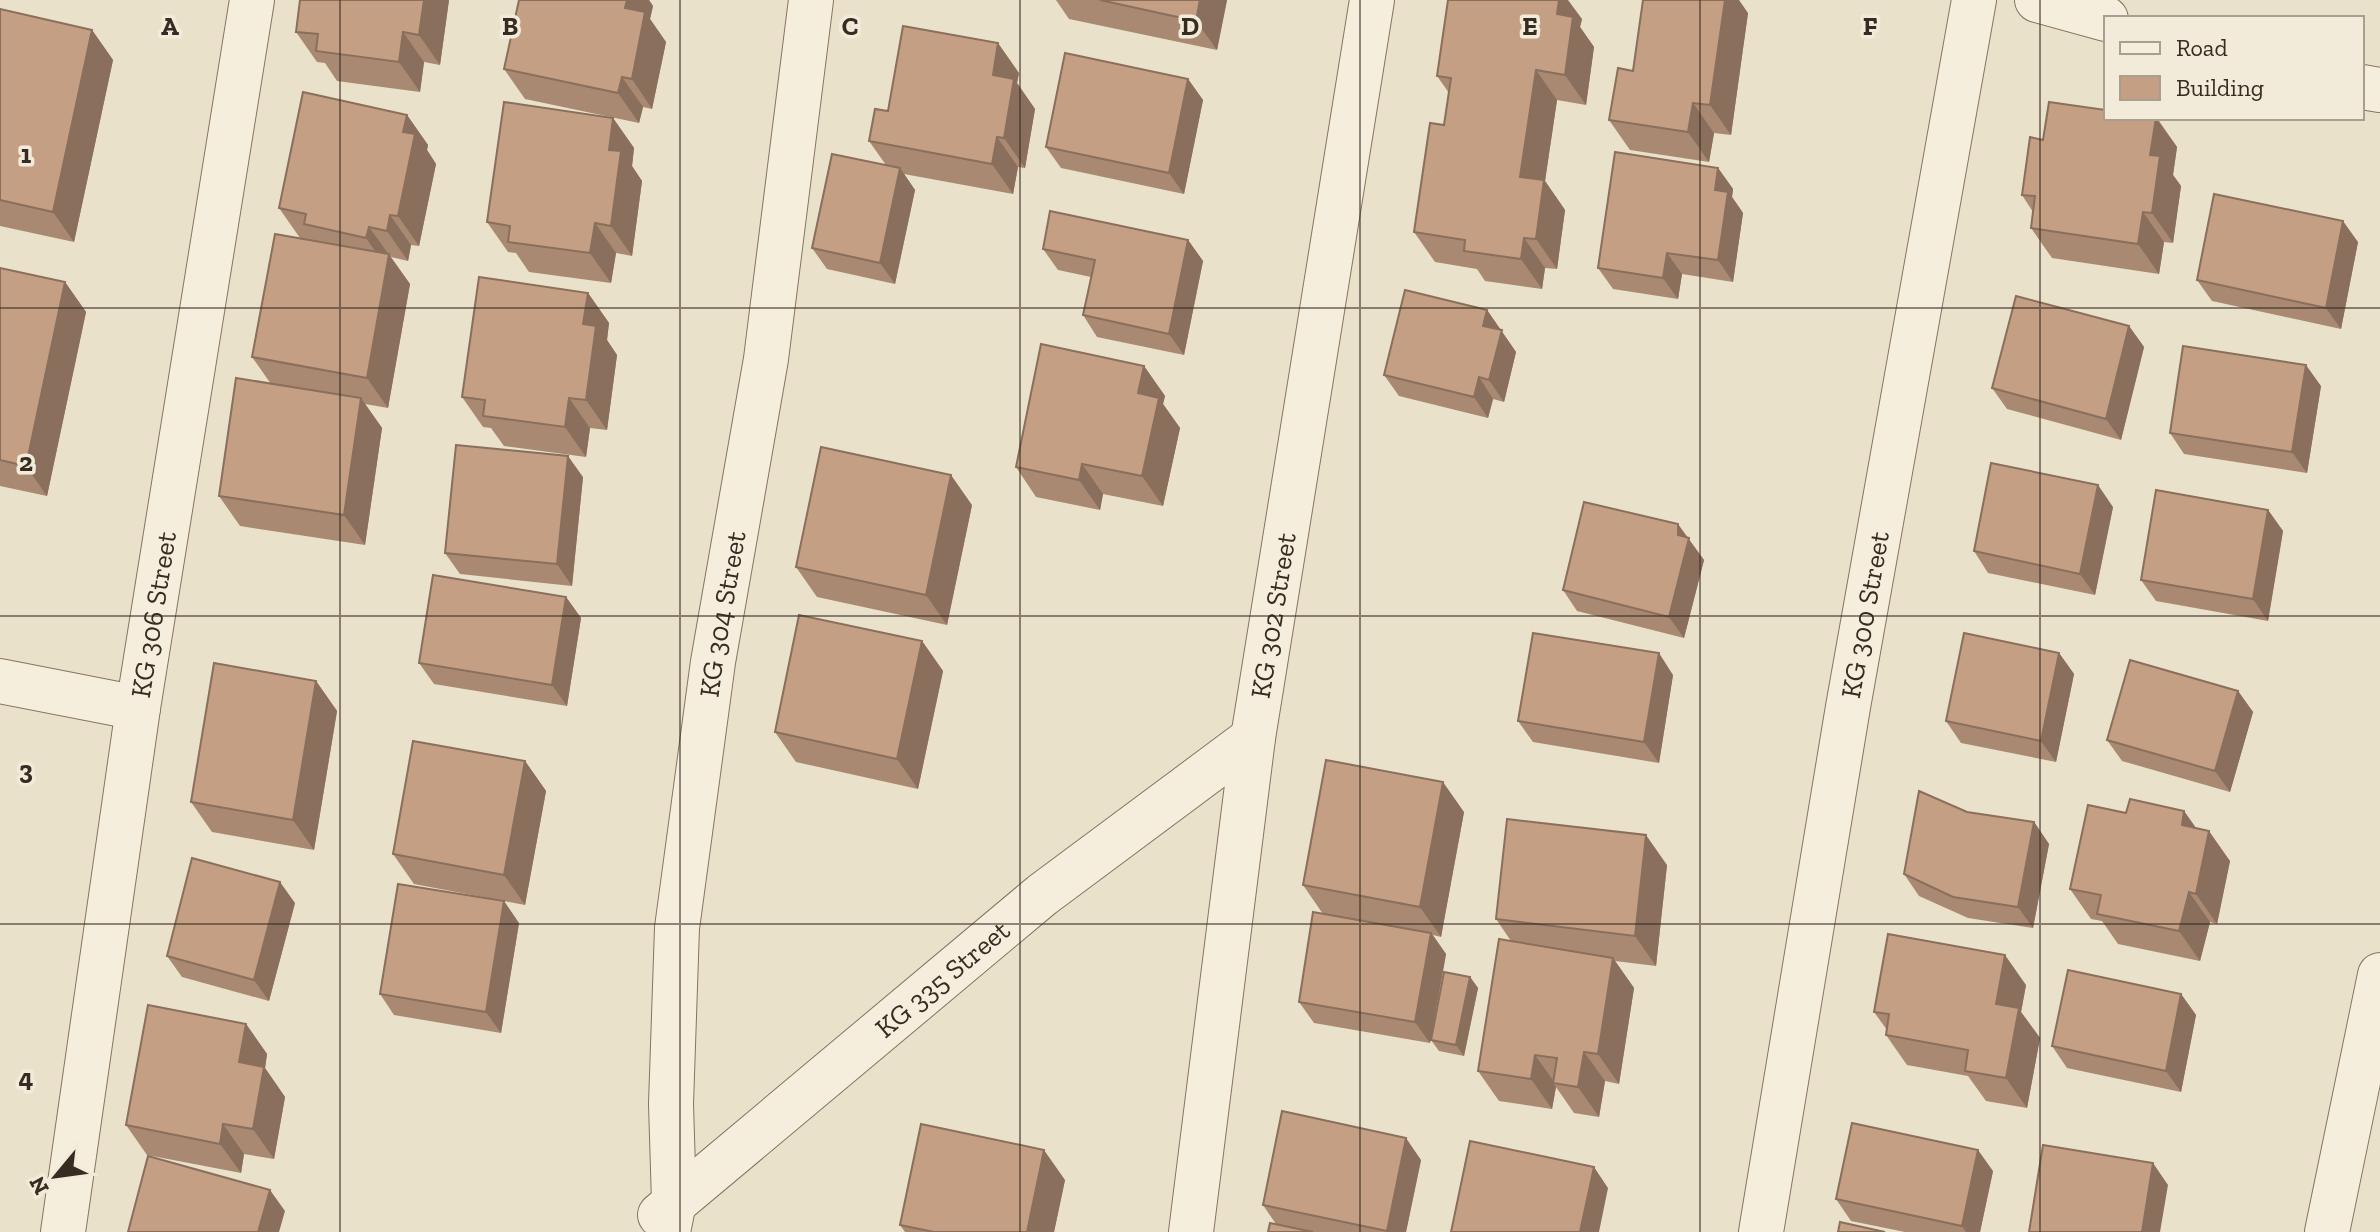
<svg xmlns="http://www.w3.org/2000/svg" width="2380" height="1232" viewBox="0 0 2380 1232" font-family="'Zilla Slab',serif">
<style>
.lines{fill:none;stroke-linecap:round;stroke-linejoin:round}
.minor-casing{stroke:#857460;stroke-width:46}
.minor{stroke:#f6eedd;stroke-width:44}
.wall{fill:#a98972}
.shaded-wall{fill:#896f5c}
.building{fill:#c49f84;stroke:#896f5c;stroke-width:2}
.grid{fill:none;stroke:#372c22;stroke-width:2;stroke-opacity:0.55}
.labels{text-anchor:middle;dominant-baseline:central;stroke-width:7;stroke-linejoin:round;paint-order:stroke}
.street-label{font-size:28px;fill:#372c22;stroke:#f2ebd9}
.grid-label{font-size:26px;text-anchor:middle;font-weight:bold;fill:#372c22;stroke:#f2ebd9;stroke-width:7;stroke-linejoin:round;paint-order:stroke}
</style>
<rect width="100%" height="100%" fill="#eae1ca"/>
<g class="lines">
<defs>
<g id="minor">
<path d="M2037,0l69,19"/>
<path d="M2362,87l18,3"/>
<path d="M0,681l138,27"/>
<path id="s1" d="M660,1215l382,-320 211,-157"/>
<path id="s2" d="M63,1232l75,-524 114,-708"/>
<path id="s3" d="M668,1232l6,-30 -3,-98 6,-176 36,-266 53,-303 45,-359"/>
<path id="s4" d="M1191,1232l62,-494 119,-738"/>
<path id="s5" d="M1761,1232l87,-525 126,-707"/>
<path d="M2327,1232l53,-257"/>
</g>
</defs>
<use href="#minor" class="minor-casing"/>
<use href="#minor" class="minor"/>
</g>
<path class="wall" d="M449,0l-9,65 -16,-3 -4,30 -83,-11 -12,-18 -8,-1 -21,-30z
M519,0h130l4,6 -3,13 16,23 -14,67 -9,-2 -4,16 -114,-24 -21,-30z
M1056,0h171l-10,50 -148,-31z
M0,9l92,21 21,30 -39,182 -74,-16z
M1748,13l-17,122 -17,-2 -5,29 -79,-12 -21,-30 24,-49z
M1582,19l-2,8 14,20 -8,58 -29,-5 -12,81 20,29 -8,59 -12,-1 -3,21 -57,-8 -8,-12 -42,-7 -21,-30 30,-107 5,-32 -12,-17z
M1019,73l-2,10 18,26 -10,59 -7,-1 -5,27 -109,-20 11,16 -20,94 -68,-15 -15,-21 74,-83 -17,-24 19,-30z
M1188,79l15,21 -19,94 -123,-26 -15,-21z
M407,115l21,30 -1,5 9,14 -17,82 -8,-1 -3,16 -17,-4 19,27 -22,124 -23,-4 17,24 -17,117 -125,-19 -21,-30 52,-112 -19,-27 48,-119 -21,-30z
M613,118l21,30 -2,18 10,15 -10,75 -16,-3 -5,30 -82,-11 -13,-19 -8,-1 -21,-30z
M2106,118h51l20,29 -4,28 8,11 -8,57 -9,-1 -5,32 -107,-16 -21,-30 2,-16 -11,-17 21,-55z
M1718,168l15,21 -1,8 11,16 -10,69 -51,-8 -4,25 -65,-10 -15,-21z
M1188,240l15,21 -19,94 -87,-18 -14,-22 8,-38 -33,-7 -15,-21z
M2358,242l-17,87 -129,-28 -15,-21z
M0,268l65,14 21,30 -39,184 -47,-10z
M588,293l21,30 -2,17 10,15 -10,75 -17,-2 -4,29 -82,-11 -13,-18 -8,-1 -21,-30z
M1487,310l29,42 -12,50 -11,-3 -5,19 -89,-22 -15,-21z
M2129,326l15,21 -23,93 -114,-31 -15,-21z
M1144,366l21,30 -2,8 17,24 -17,78 -60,-12 -3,16 -64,-13 -20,-30z
M2321,386l-14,87 -123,-19 -14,-21z
M583,477l-11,109 -112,-12 -15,-21z
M972,505l-25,120 -130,-28 -21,-30z
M2113,507l-18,88 -107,-22 -14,-22z
M2268,510l15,21 -15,90 -112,-20 -15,-21z
M1687,538l17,22 -20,78 -107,-27 -14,-21z
M566,597l15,21 -14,88 -133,-22 -15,-21z
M922,641l21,30 -25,118 -122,-27 -21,-30z
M2059,653l15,21 -18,88 -95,-19 -15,-22z
M1673,675l-14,88 -126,-21 -15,-21z
M316,681l21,30 -23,139 -102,-18 -21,-30z
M2238,691l15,21 -23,80 -108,-31 -15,-21z
M525,761l21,30 -21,114 -111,-21 -21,-30z
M2184,811l12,17 34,33 -13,63 -7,-2 -10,39 -82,-17 -16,-23 -11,-2 -21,-30 56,-76z
M1464,812l-23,125 -8,-2 13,19 -16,89 -116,-20 -15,-21 24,-88 -20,-29z
M1967,812l67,10 15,22 -16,84 -65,-10 -49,-22 -15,-22z
M1667,865l-11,101 -41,-5 19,27 -15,96 -14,-3 -6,36 -25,-4 -18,-26 -4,22 -53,-8 -21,-30 33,-130 -15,-22z
M295,903l-26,98 -87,-24 -15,-21z
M519,923l-18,110 -107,-18 -14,-21z
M1470,977l8,11 -14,68 -25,-5 -8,-11z
M2026,985l-5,27 19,26 -13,70 -41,-7 -18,-25 -61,-11 -21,-30 1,-5 -13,-18z
M2181,994l15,21 -15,77 -114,-24 -15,-22z
M246,1024l21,30 -2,14 20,29 -11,62 -30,-5 -3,19 -94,-18 -21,-30z
M1421,1160l-15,72h-138l8,-8 -13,-19z
M1993,1171l-13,61h-75l-54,-11 -15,-22z
M1065,1180l-11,52h-149l-5,-7z"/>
<path class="shaded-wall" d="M424,0h25l-9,65 -21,-30z
M627,0h22l4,6 -3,13 16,23 -14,67 -20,-30 -7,-71z
M1200,0h27l-10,50 -21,-29z
M1559,0h9l14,19 -2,8 14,20 -8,58 -21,-30 -8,-61z
M1725,0h14l9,13 -17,122 -21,-30z
M92,30l21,30 -39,182 -21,-30z
M403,32l21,30 -4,30 -21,-30z
M998,43l21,30 -2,10 18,26 -10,59 -21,-30 -11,-63z
M1536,70l21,30 -12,81 20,29 -8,59 -21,-30 -16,-62z
M622,77l21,30 -4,16 -21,-30z
M1188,79l15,21 -19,94 -15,-21z
M1693,103l21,30 -5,29 -21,-30z
M407,115l21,30 -1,5 9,14 -17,82 -21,-30 5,-84z
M613,118l21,30 -2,18 10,15 -10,75 -21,-30 -2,-76z
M2156,118l21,29 -4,28 8,11 -8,57 -21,-30 -2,-58z
M997,137l21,30 -5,27 -21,-30z
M900,168l15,22 -20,94 -15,-21z
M1718,168l15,21 -1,8 11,16 -10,69 -15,-22 -3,-70z
M2143,212l21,30 -5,32 -21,-30z
M390,215l21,30 -3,16 -21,-30z
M2343,221l15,21 -17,87 -15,-21z
M595,223l21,30 -5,30 -21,-30z
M369,227l41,57 -22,124 -21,-30 20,-110 -21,-30z
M1524,238l21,30 -3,21 -21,-30z
M1188,240l15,21 -19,94 -15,-21z
M1667,253l15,21 -4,25 -15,-21z
M65,282l21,30 -39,184 -21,-30z
M588,293l21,30 -2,17 10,15 -10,75 -21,-30 -3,-76z
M1487,310l29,42 -12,50 -15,-22 -6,-54z
M2129,326l15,21 -23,93 -15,-21z
M2306,365l15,21 -14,87 -15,-21z
M1144,366l21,30 -2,8 17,24 -17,78 -21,-30 -4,-83z
M1479,377l14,22 -5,19 -14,-21z
M361,398l21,30 -17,117 -21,-30z
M569,398l21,30 -4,29 -21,-30z
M568,456l15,21 -11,109 -15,-22z
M1082,464l21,30 -3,16 -21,-30z
M951,475l21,30 -25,120 -21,-30z
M2098,485l15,22 -18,88 -15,-21z
M2268,510l15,21 -15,90 -15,-22z
M1678,524l26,36 -20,78 -15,-21 9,-82z
M566,597l15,21 -14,88 -15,-21z
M922,641l21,30 -25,118 -21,-30z
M1659,653l14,22 -14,88 -15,-21z
M2059,653l15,21 -18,88 -15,-21z
M316,681l21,30 -23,139 -21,-30z
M2238,691l15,21 -23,80 -15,-21z
M525,761l21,30 -21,114 -21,-30z
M1443,782l21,30 -23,125 -21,-30z
M2184,811l21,30 -23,-16z
M2034,822l15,22 -16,84 -15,-21z
M2209,831l21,30 -13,63 -21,-30z
M1646,835l21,30 -11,101 -21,-30z
M280,882l15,21 -26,98 -15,-21z
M2189,892l21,30 -10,39 -21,-30z
M504,901l15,22 -18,110 -15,-21z
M1431,933l15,21 -16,89 -15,-21z
M2005,955l21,30 -5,27 19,26 -13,70 -21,-30 -10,-74z
M1613,958l21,30 -15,96 -21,-30z
M1470,977l8,11 -14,68 -8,-11z
M2181,994l15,21 -15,77 -15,-21z
M246,1024l21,30 -2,14 20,29 -11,62 -21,-30 -14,-67z
M1584,1052l21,29 -6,36 -21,-30z
M1535,1055l20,28h-2l3,4 -4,22 -21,-30z
M223,1124l21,30 -3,19 -21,-29z
M1406,1138l15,22 -15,72h-19z
M1044,1150l21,30 -11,52h-27z
M1978,1150l15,21 -13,61h-14l-4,-6z
M2153,1163l15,22 -8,47h-18z
M1594,1167l14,21 -9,44h-19z
M270,1190l15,21 -6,21h-21z"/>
<path class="building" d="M300,0h124l-5,35 -16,-3 -4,30 -83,-11 2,-17 -22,-2z
M519,0h108l-2,8 20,4 -13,67 -10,-2 -4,16 -114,-24z
M1100,0h100l-4,21z
M1448,0h111l-2,14 16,3 -8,58 -29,-5 -16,107 24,3 -8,59 -12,-1 -3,21 -57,-8 1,-11 -51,-8 16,-109 14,2 7,-47 -14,-2z
M1643,0h82l-15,105 -17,-2 -5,29 -79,-12 9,-52 15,3z
M0,9l92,21 -39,182 -53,-12z
M903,26l95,17 -5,32 21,4 -10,59 -7,-1 -5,27 -123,-23 6,-32 13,2z
M1065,53l123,26 -19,94 -123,-26z
M303,92l104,23 -4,17 12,2 -17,82 -8,-1 -3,16 -18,-4 -3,11 -62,-14 2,-10 -27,-6z
M504,102l109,16 -4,32 12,1 -10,75 -16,-3 -5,30 -82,-11 2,-16 -23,-4z
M2049,102l57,8v8h50l-6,37 10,1 -8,57 -9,-1 -5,32 -107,-16 4,-32 -13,-1 8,-58 13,3z
M1615,152l103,16 -3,22 13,2 -10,68 -51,-7 -4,25 -65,-10z
M832,154l68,14 -20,95 -68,-15z
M2214,194l129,27 -17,87 -129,-28z
M1050,211l138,29 -19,94 -86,-19 12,-55 -52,-11z
M275,234l114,20 -22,124 -115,-21z
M0,268l65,14 -39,184 -26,-6z
M479,277l109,16 -5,31 13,2 -10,74 -17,-2 -4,29 -82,-11 2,-16 -23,-3z
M1405,290l82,20 -4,16 19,4 -13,50 -10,-3 -5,20 -90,-22z
M2016,296l113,30 -23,93 -114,-31z
M1041,344l103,22 -6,27 21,5 -17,78 -60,-12 -3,16 -63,-13z
M2183,346l123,19 -14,87 -122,-19z
M236,378l125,20 -17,117 -125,-19z
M456,445l112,11 -11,108 -112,-11z
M821,447l130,28 -25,120 -130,-28z
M1991,463l107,22 -18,89 -106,-23z
M2156,490l112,20 -15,89 -112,-19z
M1584,502l94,22v11l11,3 -20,79 -106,-27z
M433,575l133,22 -14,88 -133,-22z
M799,615l123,26 -25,118 -122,-27z
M1533,633l126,20 -15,89 -126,-21z
M1964,633l95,20 -18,88 -95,-20z
M2130,660l108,31 -23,80 -108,-31z
M214,663l102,18 -23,139 -102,-18z
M413,741l112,20 -21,114 -111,-21z
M1326,760l117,22 -23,125 -117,-22z
M1919,791l48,21 67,10 -16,85 -65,-10 -49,-23z
M2130,799l54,12 -2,14 27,6 -13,63 -7,-2 -10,39 -82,-17 4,-19 -31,-6 18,-84 38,8z
M1507,819l139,16 -11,101 -139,-17z
M192,858l88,24 -26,98 -87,-24z
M398,884l106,17 -18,111 -106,-18z
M1313,912l118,21 -16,89 -116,-20z
M1888,934l117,21 -9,49 23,4 -13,70 -41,-7 3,-21 -82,-15 3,-21 -15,-2z
M1499,939l114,19 -15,96 -14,-2 -6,35 -25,-4 4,-25 -22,-3 -4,24 -53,-8z
M2068,970l113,24 -15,77 -114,-25z
M1444,972l26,5 -14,68 -25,-5z
M148,1005l98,19 -7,38 25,5 -11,62 -30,-5 -3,20 -94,-19z
M1282,1111l124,27 -19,93 -124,-26z
M1852,1123l126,27 -16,76 -126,-27z
M921,1124l123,26 -17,82h-93l-34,-7z
M1470,1141l124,26 -14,65h-129z
M2043,1145l110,18 -11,69h-113z
M148,1156l122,34 -12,42h-130z
M1840,1222l45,10h-47z
M1270,1223l43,9h-45z"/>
<path class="grid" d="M340,0v1232M680,0v1232M1020,0v1232M1360,0v1232M1700,0v1232M2040,0v1232M0,308h2380M0,616h2380M0,924h2380"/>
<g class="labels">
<g class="street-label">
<text stroke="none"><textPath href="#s2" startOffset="624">KG 306 Street</textPath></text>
<text stroke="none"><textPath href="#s3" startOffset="622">KG 304 Street</textPath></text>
<text stroke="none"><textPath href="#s4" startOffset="622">KG 302 Street</textPath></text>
<text stroke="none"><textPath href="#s5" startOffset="626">KG 300 Street</textPath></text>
<text stroke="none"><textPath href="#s1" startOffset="368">KG 335 Street</textPath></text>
</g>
</g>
<g class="grid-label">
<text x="170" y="35">A</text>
<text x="510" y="35">B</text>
<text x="850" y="35">C</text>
<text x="1190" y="35">D</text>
<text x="1530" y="35">E</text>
<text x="1870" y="35">F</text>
<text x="26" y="163">1</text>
<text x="26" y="471">2</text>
<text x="26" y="779">3</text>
<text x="26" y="1087">4</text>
</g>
<rect x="2104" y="16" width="260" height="104" fill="#f2ebd9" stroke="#a79f90" stroke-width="2"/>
<rect x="2120" y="42" width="40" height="12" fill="#f6eedd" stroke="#a79f90" stroke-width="2"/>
<text x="2176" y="56" font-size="24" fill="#372c22">Road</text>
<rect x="2120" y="76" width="40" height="24" fill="#c49f84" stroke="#a79f90" stroke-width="2"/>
<text x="2176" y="96" font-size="24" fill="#372c22">Building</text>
<g transform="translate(56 1176) rotate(241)" stroke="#f2ebd9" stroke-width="6" paint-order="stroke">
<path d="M0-6L14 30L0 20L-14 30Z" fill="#372c22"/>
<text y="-12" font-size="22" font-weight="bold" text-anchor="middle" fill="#372c22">N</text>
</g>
</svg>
